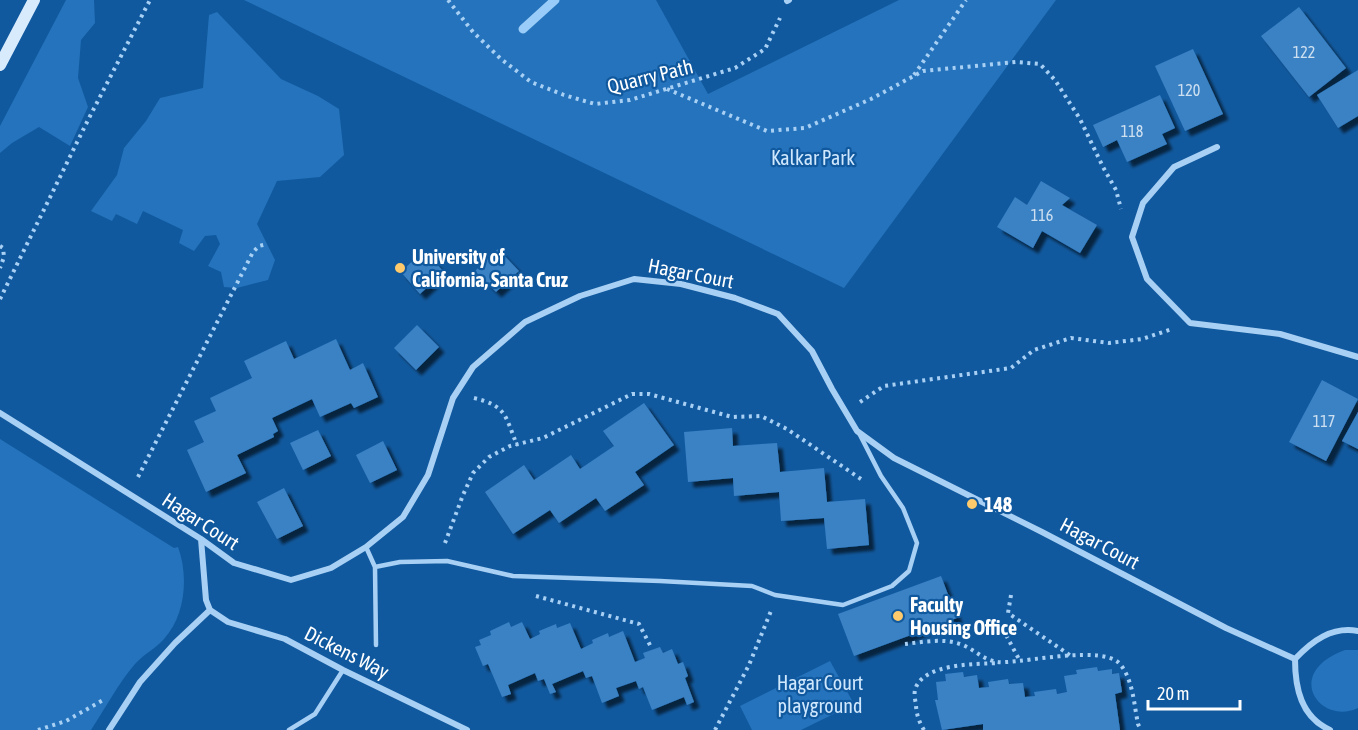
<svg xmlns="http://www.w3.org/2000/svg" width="1358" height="730" viewBox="0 0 1358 730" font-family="'Asap Condensed',sans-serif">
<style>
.green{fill:#2473bc}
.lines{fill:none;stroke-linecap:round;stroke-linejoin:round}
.stream{stroke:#99ccf8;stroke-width:9}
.building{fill:#3a82c5;filter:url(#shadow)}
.path{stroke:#a8d0f5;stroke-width:4;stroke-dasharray:3 4.5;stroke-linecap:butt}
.lane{stroke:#a8d0f5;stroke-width:4.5}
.street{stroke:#a8d0f5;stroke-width:6}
.secondary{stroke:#d8ebfd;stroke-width:12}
.poi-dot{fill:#ffca6b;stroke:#11599e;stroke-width:2}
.labels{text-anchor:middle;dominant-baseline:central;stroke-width:4.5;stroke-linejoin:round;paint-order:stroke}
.number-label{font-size:16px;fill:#cee0f0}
.street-label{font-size:20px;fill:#fff;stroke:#11599e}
.park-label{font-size:20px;fill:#d0e8fe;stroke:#11599e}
.poi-label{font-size:20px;font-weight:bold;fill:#fff;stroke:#11599e;text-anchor:start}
</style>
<defs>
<filter id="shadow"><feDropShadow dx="5.5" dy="5.5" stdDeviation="1.5" flood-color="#0009"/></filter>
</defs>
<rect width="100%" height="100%" fill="#11599e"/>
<path class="green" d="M66,0h28l1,23 -14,17 -3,38 10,29 -18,39 -31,-19 -27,16 -12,10v-27z
M244,0h412l52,94 191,-94h157l-212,288z
M217,12l64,67 37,17 21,13 5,46 -24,22 -43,4 -20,43 18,36 -7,20 -31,8 -13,-1 -3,-15 -13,-6 12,-22 -4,-9 -11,1 -11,15 -15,-8 4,-13 -40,-19 -6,13 -21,-10 -4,7 -21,-10 26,-36 7,-27 22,-27 14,-23 43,-10 6,-73z
M0,439l174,109 4,-1c11,30 7,69 -14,92 -9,10 -20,15 -29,25 -16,18 -30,45 -44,66h-91z
M1345,650h13v58c-38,18 -76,-35 -13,-58z
M830,661l24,43 -53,26h-49l-12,-24z"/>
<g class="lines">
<path class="stream" d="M523,29l32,-29"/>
</g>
<path class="building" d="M1299,7l47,61 -37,29 -48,-61z
M1193,49l30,65 -38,17 -30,-65z
M1358,70v46l-20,12 -21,-33z
M1160,95l15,33 -13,6 5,10 -40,18 -10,-22 -14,7 -10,-22z
M1041,181l29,17 -8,7 35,20 -17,28 -38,-22 -9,17 -36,-21 18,-30 12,8z
M498,249l21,22 -23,21 -21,-21z
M424,250l20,22 -24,22 -19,-22z
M417,325l22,22 -23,23 -22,-22z
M336,339l14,31 13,-7 15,34 -24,11 -3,-5 -31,14 -8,-18 -40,19 6,13 -5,3 1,3 -37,18 9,18 -40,19 -19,-42 17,-8 -10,-21 22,-10 -6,-13 42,-20 -8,-17 42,-20 8,18z
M1322,380l36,19 -32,62 -37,-19z
M644,403l30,42 -39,27 9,13 -39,26 -9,-13 -37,25 -9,-13 -37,24 -28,-42 39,-27 10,15 37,-25 9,14 34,-23 -11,-15z
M1358,412v37l-16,-8z
M732,428l1,18 44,-3 3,29 44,-4 3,34 38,-3 4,46 -42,4 -3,-31 -43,3 -2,-29 -45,4 -1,-18 -45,4 -4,-50z
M318,430l13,26 -28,14 -13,-27z
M383,441l14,29 -27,13 -14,-28z
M284,488l19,38 -26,13 -20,-37z
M941,576l16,42 -103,38 -16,-42z
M509,622l2,5 11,-5 8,17 10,-5 -1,-3 17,-7 1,4 13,-5 11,26 12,-6 -1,-3 16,-7 1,4 14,-6 12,31 10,-4 -2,-5 17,-6 3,6 9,-4 6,15 5,-2 5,14 -3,2 9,24 -7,3 -3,-8 -32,13 -9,-23 -4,2 -3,-8 -20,7 3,8 -17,7 -10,-27 -6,2 -3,-7 -31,13 4,8 -6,2 -6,-15 -6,2 -3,-8 -27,12 3,9 -9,3 -14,-33 -5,2 -8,-19 6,-2 -2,-5 12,-5 -1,-4z
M1097,667l1,4 14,-2v5l7,-1 3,19 -7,2 5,36h-137v-6l-41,6 -7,-30h3l-2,-18 10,-1 -1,-7 18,-2 1,5 13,-2 2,13 10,-1 -1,-5 20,-3 1,5 14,-1 2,14 10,-1 -1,-4 22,-3 1,5 10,-2 -3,-16 13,-2 -1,-4z"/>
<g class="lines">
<path class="path" d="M448,0l25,32 28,27 30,23 33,13 31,9 35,-4 105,-32 30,-19 15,-31
M914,75l52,-75
M667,89l100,42 38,-3 66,-29 52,-28 93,-9 24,2 15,16 25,39 23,48 13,23 5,19
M0,246l3,2 1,9 -4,11
M0,299l88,-179 62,-120
M474,398c33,8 31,18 43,47
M860,402l24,-16 127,-18 23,-18 37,-12 38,5 33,-4 30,-10
M138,477l115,-225 6,-6 8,-2
M445,543l18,-48 10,-22 16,-16 21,-11 33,-8 89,-44h17l83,23 29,-1 26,13 74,50
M1011,595l-3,18 63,43
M536,596l103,28 12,23
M1001,630l5,5 14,26
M905,644c18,-2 38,-6 55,0 16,5 25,20 46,18 26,-1 95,-16 113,1 14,15 15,42 19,61l3,6
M38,730l28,-9 39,-22
M715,730l34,-65 22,-54
M924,730c-5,-8 -8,-17 -8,-26 -1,-4 -2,-10 -1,-14 7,-27 62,-26 84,-27"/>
<path class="lane" d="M366,547l9,20 1,78
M375,567l25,-5 47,-1 66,15 147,5 92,5 23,9 68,10 49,-19 17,-15 8,-28 -14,-35 -22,-32 -22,-43
M289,730l26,-16 28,-44"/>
<path class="street" d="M787,1l2,-1
M1217,147l-43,20 -31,36 -11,34 15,42 43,44 90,11 78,23
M0,413l201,126 33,24 57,17 40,-12 35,-21 37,-30 25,-42 25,-77 20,-31 52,-45 55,-26 54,-17 47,5 54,14 43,16 34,37 20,38 25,42 37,27 148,74 184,96 69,31
M201,539l5,61 4,10 18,12 57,17 58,31 124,60
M109,730l31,-48 35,-39 35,-33
M1330,730c-29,-13 -35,-42 -35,-71 17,-18 37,-33 63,-28"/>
<path class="secondary" d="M0,65l34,-65"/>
</g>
<g class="poi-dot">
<circle cx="400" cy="268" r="6"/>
<circle cx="972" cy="504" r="6"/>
<circle cx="898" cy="616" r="6"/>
</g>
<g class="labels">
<g class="number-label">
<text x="1304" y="52">122</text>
<text x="1189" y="90">120</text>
<text x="1132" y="131">118</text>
<text x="1042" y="215">116</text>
<text x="1324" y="421">117</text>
</g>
<g class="street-label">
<text transform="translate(650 76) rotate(-14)">Quarry Path</text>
<text transform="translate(691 273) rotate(11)">Hagar Court</text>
<text transform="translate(201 521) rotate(33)">Hagar Court</text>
<text transform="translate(1100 543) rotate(28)">Hagar Court</text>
<text transform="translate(347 652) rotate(27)">Dickens Way</text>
</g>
<g class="park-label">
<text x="813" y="157">Kalkar Park</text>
<text x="820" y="682">Hagar Court<tspan x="820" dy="23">playground</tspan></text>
</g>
<g class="poi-label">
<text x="412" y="256">University of<tspan x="412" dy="23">California, Santa Cruz</tspan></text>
<text x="984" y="504">148</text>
<text x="910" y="604">Faculty<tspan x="910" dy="23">Housing Office</tspan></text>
</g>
</g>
<path d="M1148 700v9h92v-9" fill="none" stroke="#ffffff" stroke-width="3"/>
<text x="1157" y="700" font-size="18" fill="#ffffff" stroke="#11599e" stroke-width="4.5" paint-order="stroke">20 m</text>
</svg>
